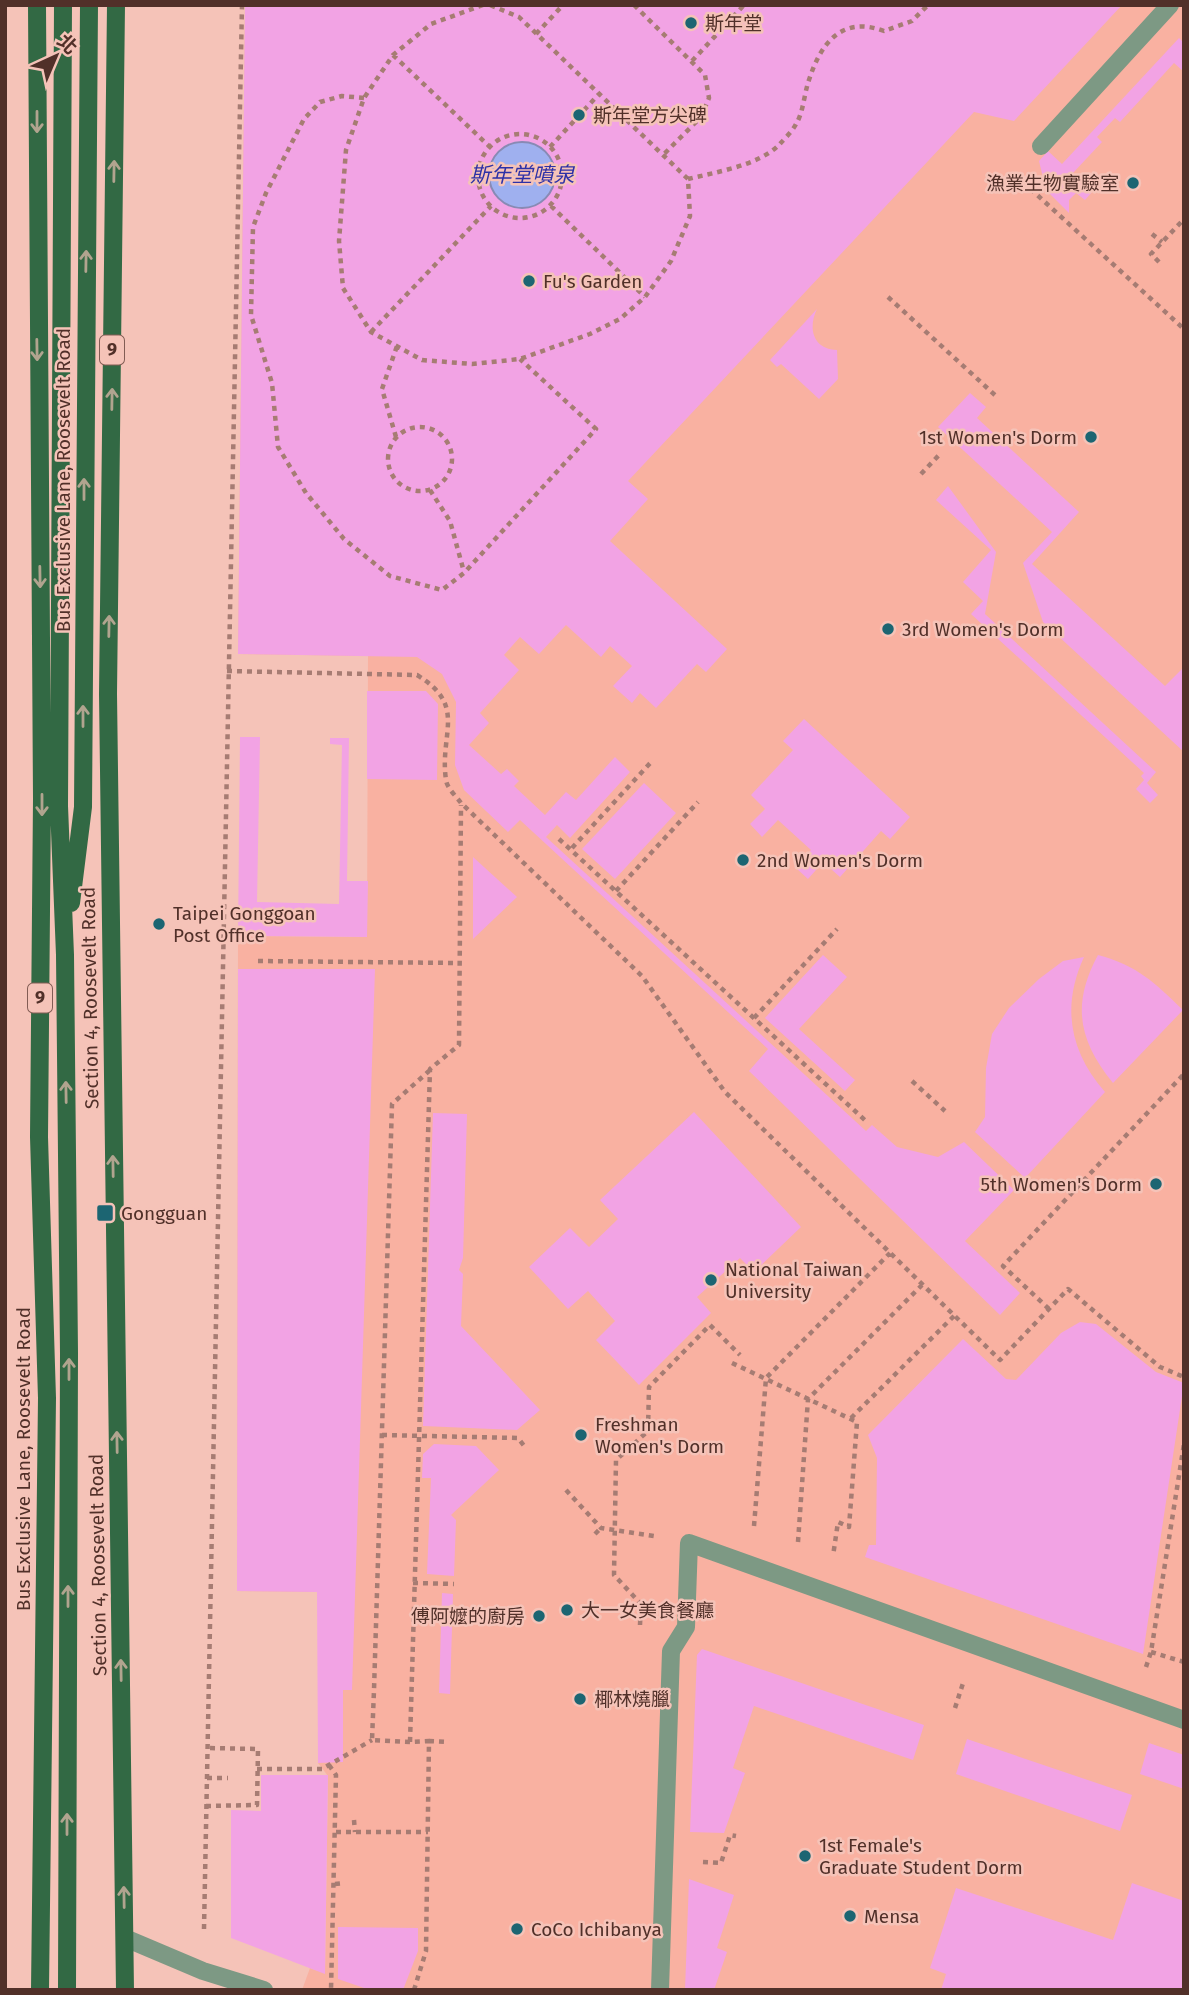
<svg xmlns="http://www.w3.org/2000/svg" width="1189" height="1995" viewBox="0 0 1189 1995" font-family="'Fira Sans','Noto Sans TC',sans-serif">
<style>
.built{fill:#f9b1a1}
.green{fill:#f2a3e4}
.water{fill:#9fb0ef;stroke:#888ab4;stroke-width:2}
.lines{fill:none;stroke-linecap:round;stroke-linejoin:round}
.path{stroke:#a67c73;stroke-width:4.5;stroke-dasharray:5 5;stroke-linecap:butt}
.minor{stroke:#7d9984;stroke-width:18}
.major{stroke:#326944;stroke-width:18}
.oneway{stroke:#b1a48f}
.poi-dot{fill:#1c6572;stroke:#f5c3b8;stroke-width:2.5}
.labels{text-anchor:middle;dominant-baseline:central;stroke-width:5;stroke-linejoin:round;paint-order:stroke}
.shield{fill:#f5c3b8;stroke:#825c54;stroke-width:2}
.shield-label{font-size:18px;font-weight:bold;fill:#513029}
.poi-label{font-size:19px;fill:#513029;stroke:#f5c3b8;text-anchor:start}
.street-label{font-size:19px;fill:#513029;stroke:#f5c3b8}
.water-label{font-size:21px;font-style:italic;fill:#2d31a7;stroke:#f5c3b8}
</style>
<rect width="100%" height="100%" fill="#f5c3b8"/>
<path class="built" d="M245,5h939v1985h-882l8,-22 15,5 3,-197 -10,-13v-171l-81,-1 1,-655 129,1 1,-281 -130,-2z"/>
<path class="green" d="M245,5h877l-108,116 -40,-9 -346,369 20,18 -38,42 117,108 -21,23 -9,-8 -41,44 -16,-15 -8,10 -19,-17 19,-20 -22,-20 -9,11 -35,-32 -27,29 -19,-17 -16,18 15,15 -39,43 9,10 -20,22 32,29 6,-5 12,12 -5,5 31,29 21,-23 10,8 39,-43 15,15 -60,66 -13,-13 -11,12 320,294 6,-6 25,22 41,10 26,-15 50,48 -49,51 55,52 -20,22 -251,-244 19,-22 -248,-229 -12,12 -44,-42 -9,-25 1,-63 -14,-28 -25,-17 -179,-3z
M1179,38l5,5v29l-10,-9 -54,59 -5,-4 -18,19 5,5 -30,32 20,18 -7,8 -9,-7 -7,7v13l-23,-23 -7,-29 9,-10 14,13z
M817,309c-9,18 -5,40 20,41l1,29 -19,20 -38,-35 -4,3 -7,-7z
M970,393l16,14 -9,11 102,94 -47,52 133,122 19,-19v85l-141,-130 -20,-59 29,-31 -114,-105z
M948,486l48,66 -11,62 171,158 -9,11 11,12 -8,8 -14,-14 8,-9 -3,-4 3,-3 -173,-159 12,-13 -20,-19 28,-32 -55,-50z
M367,691h59l12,13 -1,76 -70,-1z
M804,719l106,98 -20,22 -9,-8 -41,46 -17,-15 -15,17 -12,-11 15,-18 -33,-30 -16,17 -12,-13 15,-15 -14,-14 42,-45 -10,-9z
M240,737h20l-3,165 82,2 3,-159 -12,-1v-6h19l-2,143h21l-1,56 -129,-1z
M644,783l32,30 -61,66 -33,-30z
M473,857l44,40 -44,42z
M823,955l24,22 -48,52 56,51 -10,11 -80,-73z
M1098,955c40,11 56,27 85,55l-70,73c-34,-42 -42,-78 -15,-128z
M1084,957c-23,50 -14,95 21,135l-80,86 -50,-46 10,-15 1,-49 6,-34 17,-26 30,-29 24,-18z
M238,969h137l-23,721h-9v72l-25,1 -1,-171 -80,-1z
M694,1112l107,115 -47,45 -14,-14 -43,39 14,16 -72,72 -43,-45 19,-19 -27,-30 -20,18 -39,-42 41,-39 19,19 29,-28 -18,-19z
M433,1113l34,1 -4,144 -4,12 4,4 -2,52 79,84 -23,20 -94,-4z
M1080,1322l16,2 60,48 28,11 -41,271 -278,-97 4,-12h7l1,-87 -9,-23 95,-96 43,40 10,1 45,-47z
M434,1444l42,2 23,24 -48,45 5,5 -2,56 -27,-2 4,-96h-9l1,-24z
M442,1593l11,1 -3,100 -11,-1z
M702,1649l222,76 -11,35 -159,-54 -21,62 12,5 -21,60 -34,-1 7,-177z
M967,1739l165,56 -12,36 -164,-57z
M1149,1743l35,12v34l-44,-15z
M261,1775h67l-3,199 -94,-36v-128l30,1z
M689,1879l45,16 -17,53 10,4 -13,38h-29z
M1132,1883l52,18v89h-243l5,-16 -16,-6 26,-80 157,52z
M338,1927l80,1v23l-15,39h-33l-32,-11z"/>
<path class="water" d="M489 175a33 33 0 1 1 66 0a33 33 0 1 1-66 0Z"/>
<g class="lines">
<path class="path" d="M483,5l-52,19 -38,31 -29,43 -18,52 -7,91 4,47 28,44 51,28 50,4 48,-5 70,-25 30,-15 25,-22 26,-36 19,-45 -2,-37 -169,-162 -29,-12
M634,5l71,70 4,23 -8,19 -38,38
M536,34l27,-29
M393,55l97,92
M692,61l52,-56
M364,98l-22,-2 -22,6 -16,17 -38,74 -13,34 -2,88 21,68 6,64 28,46 38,46 46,37 52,14 22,-17 132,-144 -76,-70
M478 176a42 42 0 1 1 84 0a42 42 0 1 1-84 0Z
M550,147l49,-53
M688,179c28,-7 69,-13 91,-34 5,-6 13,-13 17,-21 7,-11 8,-28 12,-41 12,-39 33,-68 76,-52l28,-10 16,-16
M1023,182l161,147
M551,206l94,91
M1152,234l10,8
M1159,262l-8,-8 33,-35
M888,297l108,99
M371,332l120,-126
M388 459a32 32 0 1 1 64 0a32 32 0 1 1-64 0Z
M396,437l-14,-48 15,-43
M921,474l18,-19
M430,490l20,31 14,51
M227,671l190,4c51,31 22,58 29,105 1,8 10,16 15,23l181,173 83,116 275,268 68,-71 92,78 24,10
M559,839l308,283
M572,848l81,-88
M616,891l82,-89
M258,961l201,2
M754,1018l83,-89
M912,1081l33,30
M1049,1309l-46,-43 181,-192
M732,1363l125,59 -8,105 -11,-5 -5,34
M851,1418l103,-102
M382,1435l136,3 7,9
M566,1490l35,38 53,8
M754,1526l12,-148 124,-125
M595,1534l6,-6
M798,1542l10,-143 114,-114
M413,1583l41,1
M640,1625l1,-21 -27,-29 2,-115 32,-29 1,-44 61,-62 30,30
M1151,1652l33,10
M1146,1667l5,-15 33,-208
M955,1708l9,-28
M429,1741l20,1
M410,1742l-38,-2 2,-50 18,-586 37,-33
M329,1765l7,10 -5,215
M257,1769h65l50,-29
M207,1778h21
M206,1806l51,-1 1,-56 -51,-1
M354,1820l1,12
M336,1832h92
M703,1862l18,1 9,-28 6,1
M335,1884l9,-1
M204,1929l38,-1924
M414,1990l12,-39 3,-210 -19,1 20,-673 29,-24 2,-240"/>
<path class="minor" d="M1041,146l129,-141
M125,1938l78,33 61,19
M660,1990l11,-339 15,-24 3,-84 495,177"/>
<path class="major" d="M37,5l5,794 -3,338 8,261 -7,592
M63,5l-4,801 6,149 4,398 -2,637
M116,5l-8,689 17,1296
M71,903l12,-96 6,-802"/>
</g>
<defs><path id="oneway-shaft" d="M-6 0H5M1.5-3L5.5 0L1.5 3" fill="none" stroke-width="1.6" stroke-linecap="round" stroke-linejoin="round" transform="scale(1.75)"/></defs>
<g class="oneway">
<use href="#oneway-shaft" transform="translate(37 122) rotate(90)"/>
<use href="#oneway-shaft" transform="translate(114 171) rotate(-89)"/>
<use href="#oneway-shaft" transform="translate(86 261) rotate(-89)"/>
<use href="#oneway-shaft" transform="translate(37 350) rotate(89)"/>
<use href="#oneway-shaft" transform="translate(112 399) rotate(-89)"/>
<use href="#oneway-shaft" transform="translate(84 489) rotate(-90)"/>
<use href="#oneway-shaft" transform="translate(40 577) rotate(89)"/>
<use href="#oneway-shaft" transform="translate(109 626) rotate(-89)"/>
<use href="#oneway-shaft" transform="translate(83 716) rotate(-90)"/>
<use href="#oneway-shaft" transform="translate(42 805) rotate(90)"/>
<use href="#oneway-shaft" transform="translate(66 1092) rotate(-91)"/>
<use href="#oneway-shaft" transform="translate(113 1166) rotate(-91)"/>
<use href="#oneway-shaft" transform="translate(69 1369) rotate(-90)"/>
<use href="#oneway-shaft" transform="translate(117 1442) rotate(-91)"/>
<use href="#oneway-shaft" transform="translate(68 1596) rotate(-90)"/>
<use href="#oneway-shaft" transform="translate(121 1670) rotate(-91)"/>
<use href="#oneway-shaft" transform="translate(67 1824) rotate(-90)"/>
<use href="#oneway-shaft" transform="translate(124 1897) rotate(-91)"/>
</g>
<g class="poi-dot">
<circle cx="691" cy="23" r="7"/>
<circle cx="579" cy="115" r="7"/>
<circle cx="1133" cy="183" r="7"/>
<circle cx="529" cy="281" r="7"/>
<circle cx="1091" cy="437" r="7"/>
<circle cx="888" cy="629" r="7"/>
<circle cx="743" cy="860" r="7"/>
<circle cx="159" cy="924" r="7"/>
<circle cx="1156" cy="1184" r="7"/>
<rect x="96" y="1204" width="18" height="18" rx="3.5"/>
<circle cx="711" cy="1280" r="7"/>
<circle cx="581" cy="1435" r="7"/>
<circle cx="567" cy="1610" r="7"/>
<circle cx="539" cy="1616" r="7"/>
<circle cx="580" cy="1699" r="7"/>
<circle cx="805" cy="1856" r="7"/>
<circle cx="850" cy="1916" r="7"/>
<circle cx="517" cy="1929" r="7"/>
</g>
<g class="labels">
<g class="shield">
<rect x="100" y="335.5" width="24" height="29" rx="5"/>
<rect x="28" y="983.5" width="24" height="29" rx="5"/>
</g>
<g class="shield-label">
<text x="112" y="350">9</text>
<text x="40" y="998">9</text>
</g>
<g class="poi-label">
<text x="705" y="23">斯年堂</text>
<text x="593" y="115">斯年堂方尖碑</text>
<text x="1119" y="183" text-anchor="end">漁業生物實驗室</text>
<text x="543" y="281">Fu's Garden</text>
<text x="1077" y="437" text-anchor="end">1st Women's Dorm</text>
<text x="902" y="629">3rd Women's Dorm</text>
<text x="757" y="860">2nd Women's Dorm</text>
<text x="173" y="913">Taipei Gonggoan<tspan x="173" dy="22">Post Office</tspan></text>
<text x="1142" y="1184" text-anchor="end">5th Women's Dorm</text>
<text x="121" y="1213">Gongguan</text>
<text x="725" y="1269">National Taiwan<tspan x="725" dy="22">University</tspan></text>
<text x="595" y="1424">Freshman<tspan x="595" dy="22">Women's Dorm</tspan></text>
<text x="581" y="1610">大一女美食餐廳</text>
<text x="525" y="1616" text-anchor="end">傅阿嬤的廚房</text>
<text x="594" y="1699">椰林燒臘</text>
<text x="819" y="1845">1st Female's<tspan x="819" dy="22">Graduate Student Dorm</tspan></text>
<text x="864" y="1916">Mensa</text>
<text x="531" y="1929">CoCo Ichibanya</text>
</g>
<g class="street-label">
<text transform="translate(63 480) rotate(-90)">Bus Exclusive Lane, Roosevelt Road</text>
<text transform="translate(90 998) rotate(-91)">Section 4, Roosevelt Road</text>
<text transform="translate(23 1459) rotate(-90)">Bus Exclusive Lane, Roosevelt Road</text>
<text transform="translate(98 1565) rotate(-91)">Section 4, Roosevelt Road</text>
</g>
<g class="water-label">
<text x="522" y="175">斯年堂噴泉</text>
</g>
</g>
<rect width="1189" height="1995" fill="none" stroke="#513029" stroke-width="14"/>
<g transform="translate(56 56) rotate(44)" stroke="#f5c3b8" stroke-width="5" paint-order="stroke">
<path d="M0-5L12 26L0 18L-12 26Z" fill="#513029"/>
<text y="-10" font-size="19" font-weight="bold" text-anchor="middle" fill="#513029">北</text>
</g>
</svg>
